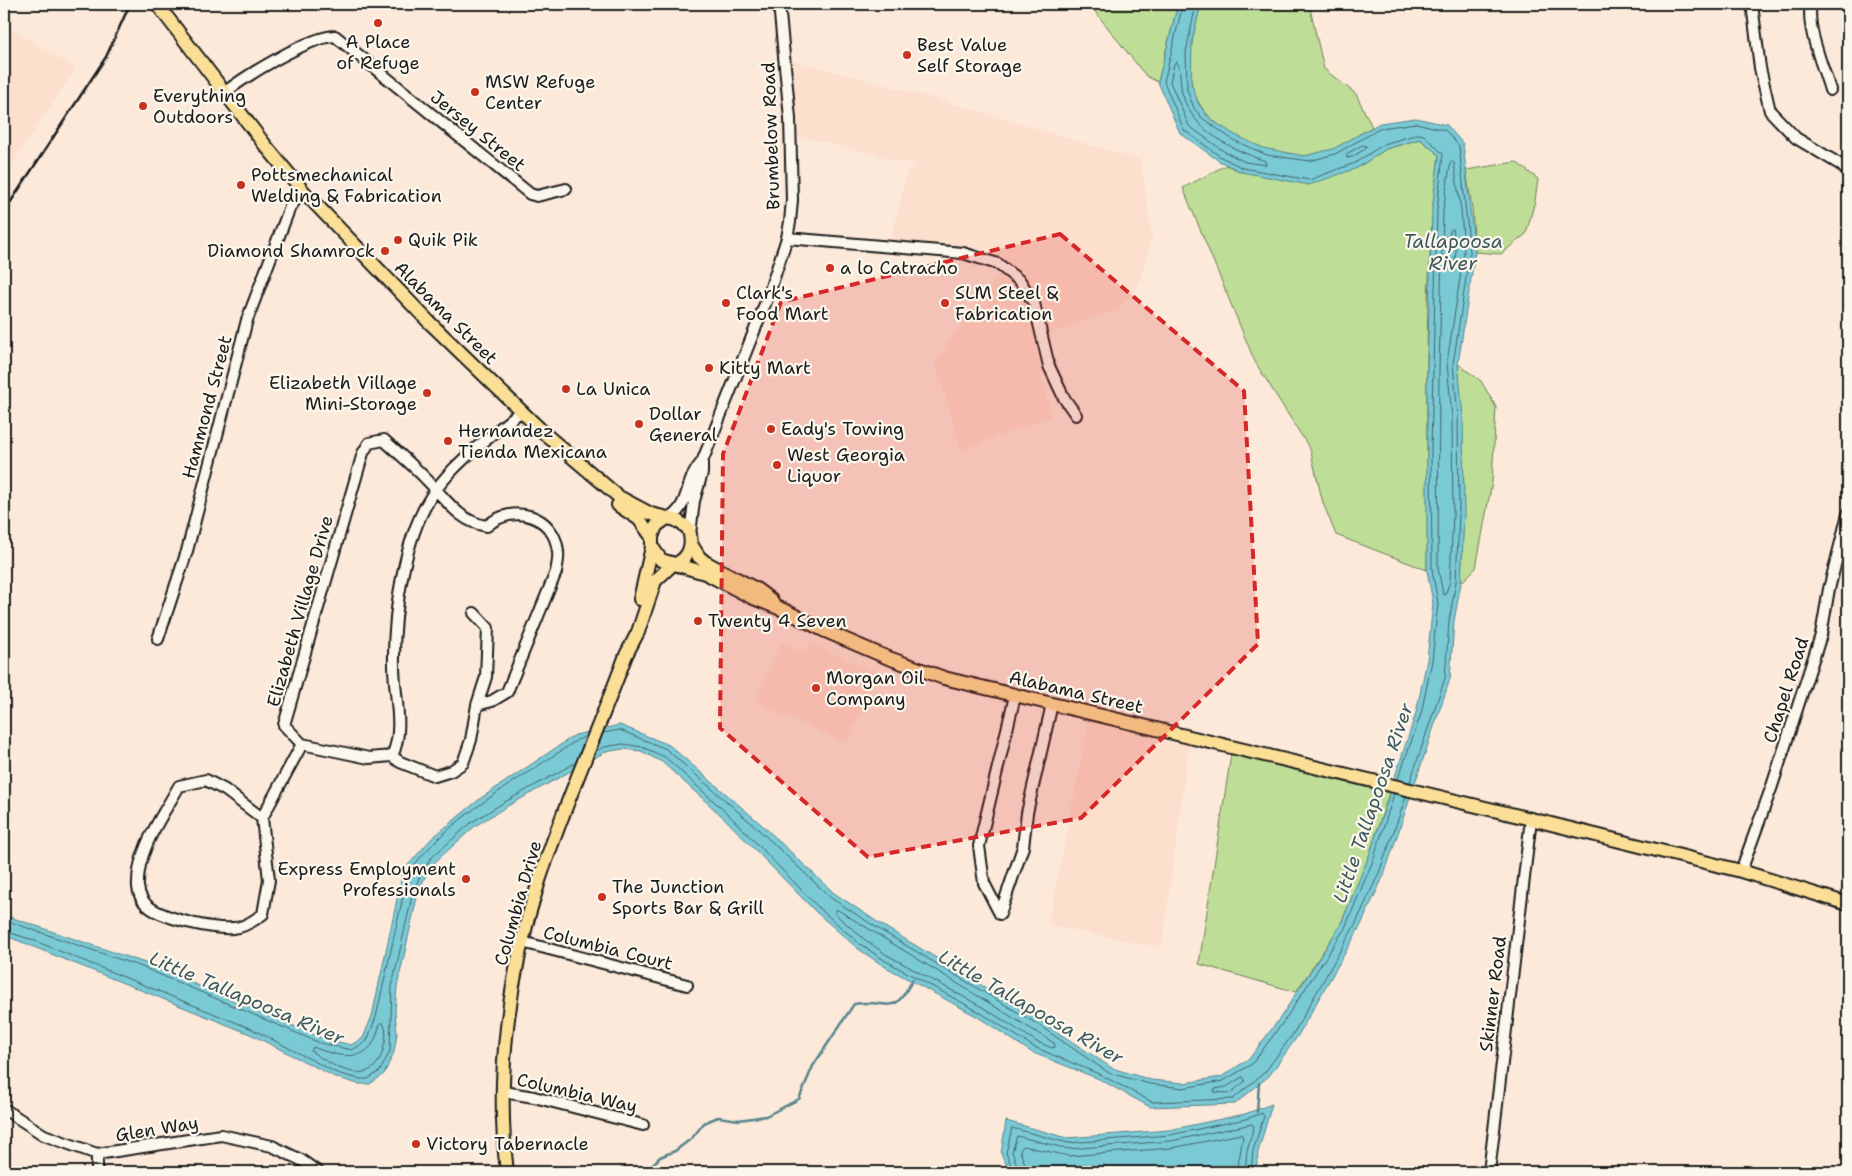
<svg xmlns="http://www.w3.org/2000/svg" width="1852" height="1176" viewBox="0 0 1852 1176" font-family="'Shantell Sans',sans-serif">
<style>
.built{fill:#fddfcd}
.green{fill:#bedd96;stroke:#6d7c59}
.water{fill:#7acad6;stroke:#54848c}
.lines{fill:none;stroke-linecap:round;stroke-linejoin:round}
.shore{stroke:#426266;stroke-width:1}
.stream{stroke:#54848c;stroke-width:2.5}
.minor-casing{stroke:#1c1c1c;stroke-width:14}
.major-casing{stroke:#1c1c1c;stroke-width:16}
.minor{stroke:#fbf7ec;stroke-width:10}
.major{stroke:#fbdf96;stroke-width:12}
.rail{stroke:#1c1c1c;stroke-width:2.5}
.marked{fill:#d62828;fill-opacity:0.2;stroke:#d62828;stroke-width:4;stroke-dasharray:10 6;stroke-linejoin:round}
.poi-dot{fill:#c8321e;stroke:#fbf7ec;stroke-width:2}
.labels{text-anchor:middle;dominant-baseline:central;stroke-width:4.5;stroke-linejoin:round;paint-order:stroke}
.poi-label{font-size:18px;fill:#1c1c1c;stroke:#fbf7ec;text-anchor:start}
.street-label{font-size:18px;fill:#1c1c1c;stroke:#fbf7ec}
.water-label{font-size:19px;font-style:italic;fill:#3d595d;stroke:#fbf7ec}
</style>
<rect width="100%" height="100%" fill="#fce9da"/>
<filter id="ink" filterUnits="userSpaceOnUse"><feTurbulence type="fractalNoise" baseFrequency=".02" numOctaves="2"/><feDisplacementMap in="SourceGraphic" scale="10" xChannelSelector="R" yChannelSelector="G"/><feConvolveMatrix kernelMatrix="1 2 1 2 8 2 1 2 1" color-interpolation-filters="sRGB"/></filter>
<g filter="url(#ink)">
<path class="built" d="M4,25l72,43 -72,108z
M792,60l152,41 197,59 11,78 -14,49 -20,22 -84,30 17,77 -90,34 -26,-89 72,-97 -12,-9 -21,-6 -84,-8 18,-72 4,1 3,-5 -116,-29z
M782,643l23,10 5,-10 67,30 -31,70 -91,-41z
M1089,721l100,24 -27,203 -114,-23z"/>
<path class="green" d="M1089,4h89l-20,78 -12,-6z
M1201,4h108l15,65 32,25 16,33c-17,9 -35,24 -54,27 -22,5 -47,-2 -67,-11 -72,-31 -68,-73 -50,-139z
M1420,139l19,16c-18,137 -10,277 -12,415l-91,-35 -13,-32 -13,-54 -55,-87 -72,-174 43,-23 16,7 115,-4 29,-19z
M1516,162l22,17 -3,22 -9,33 -25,20 -26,-2 -3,-44 -6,-38z
M1458,364l23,17 15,26 -4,75 -16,86 -15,15c3,-73 4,-146 -3,-219z
M1231,754l158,39 -20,63 -29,70 -44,66 -97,-28z"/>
<path class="water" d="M1178,4h23l-9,37 -1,42 8,22 11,14 25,16 28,13 41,8 29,-7 47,-26 36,-5 31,7 16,19 12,108 -17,112 5,52 1,98 -3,69 -7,38 -4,58 -66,196 -23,50 -64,112 -28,39 -34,28 -85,3 -51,-28 -68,-27 -53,-35 -96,-52 -25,-17 -41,-36 -92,-94 -62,-56 -21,-11 -18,-2 -18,3 -99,55 -31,19 -40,36 -10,15 -7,16 -21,94 -2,24 2,23 -3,18 -10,22 -14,10h-12l-23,-7 -85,-43 -246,-99v-20l141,48 177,75 29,7 12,-7 9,-22 31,-145 28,-32 50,-41 94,-63 45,-10 49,20 92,79 73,69 51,34 154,93 73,48 39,12 33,3 37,-6 28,-18 31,-41 60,-92 29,-70 47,-143 11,-53 6,-57 -6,-33v-198l5,-162 7,-55 -19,-16 -34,10 -29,19 -48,17 -67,-13 -23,-11 -39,-28 -22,-51z
M1272,1104l-14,48 -2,20h-246l-9,-18 5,-33 61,17 102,-8 76,-16z"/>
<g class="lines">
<path class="shore" d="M1183,4l-19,78 20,48 37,27 22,11 66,12 46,-17 29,-19 34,-10 6,1 19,19 -6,56 -6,240 1,119 6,34 -6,58 -11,53 -23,65
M1196,4l-10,48 1,38 7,18 8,10 31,22 34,15 43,6 25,-7 46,-26 35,-5 29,7 14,16 11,106 -17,112 5,53 1,97 -3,68 -7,39 -4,57 -35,104
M1177,62c5,9 2,24 6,34 11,36 49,53 82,65l1,4 -21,-3 -20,-10 -36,-26 -19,-44 4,-18z
M1363,145l3,1 -1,3 -13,8 -5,1v-4z
M1451,161l3,2 7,47 3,42 -17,111 5,54 1,97 -3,68 -5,13 -2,-1 -5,-26 1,-196 4,-161z
M1453,229l3,22 -2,16 -3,2 -2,-2 1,-36z
M603,733l17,-3 46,19 91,79 74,70 51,33 155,93 72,49 41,11 33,4 40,-7 29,-17 32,-43 61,-93 29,-70 20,-64
M596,751l8,-4 19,-3 19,3 23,10 63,57 92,95 40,35 24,16 97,53 53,34 67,28 51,27 81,-3 32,-27 28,-38 63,-111 23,-50 27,-76
M838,910l195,120 21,13 1,4 -3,1 -15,-6 -53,-34 -97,-53 -23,-16 -29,-25v-3z
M4,920l138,47 178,76 32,7 15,-9 9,-24 32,-143c36,-55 115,-96 169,-134l8,-3
M4,931l26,8 222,90 85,44 22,6h9l12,-8 10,-20 2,-65 21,-94 8,-18 10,-16 41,-36 31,-19 72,-40
M383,1023c4,6 3,16 1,23 -9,45 -48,23 -73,5l2,-4c17,7 48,17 60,-4 3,-5 5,-12 7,-19z
M1243,1077l2,4 -14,12 -17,-1 1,-3 11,-2z
M1014,1172l-8,-19 6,-25 56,15 102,-8 76,-16 16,-6 2,3 -11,35 -2,21
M1020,1172l-8,-20 5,-16 51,13 103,-8 81,-17 2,2 -7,25 -2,21
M1028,1172l-8,-21 3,-5 46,10 103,-8 69,-14 2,3 -6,35"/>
<path class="stream" d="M1257,1112l2,-29
M648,1172l2,-5 10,-10 15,-6 17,-13 12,-15 14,-6 21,3 27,-4 33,-17 14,-33 41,-62c38,-6 37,16 59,-25"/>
<defs>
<path id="minor" d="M1752,4l8,64 10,43 26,27 45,27 7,7
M1811,4c-5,24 12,62 19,86
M224,93c22,-17 84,-56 111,-57l195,158 7,2 29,-7
M787,238l176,15 35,11 22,17 14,22 15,63 15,32 12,17
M670,518c21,-14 14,-37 32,-56l65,-163 20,-61 3,-16 2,-22 -2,-82 -11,-114
M690,534l4,-33 8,-28v-11
M158,639l29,-88 60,-231 43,-113 13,-16
M392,756l-23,2 -67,-14 -18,-19 79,-272 6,-10 15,-3c14,13 30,26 43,40 19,19 32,42 60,46 26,-23 68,-11 71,26 1,6 -1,14 -2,20l-49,120 -15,9 -15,4
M392,756c13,-27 2,-61 2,-90 -1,-52 10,-133 41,-175 22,-31 57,-55 86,-80
M392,756l8,6 35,14 16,-5 12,-8 8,-23 6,-35 9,-28 2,-49 -14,-15
M206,780l19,10 37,28 7,62 -6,34c-8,6 -20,14 -30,14 -19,2 -65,-9 -81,-19 -8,-5 -13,-13 -14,-22 -2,-36 24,-70 41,-101z
M262,818l40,-74
M1741,871l31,-85 49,-151 8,-46 19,-75
M1000,914l-16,-31 -5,-37 36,-150
M1000,914l23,-67 4,-34 25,-109
M522,942l165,43
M504,1092l30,5 109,28
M4,1109l40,26 53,19 124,-19 51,11 29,14 17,12
M97,1154v18
M1489,1172l42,-353"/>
<path id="major" d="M157,4l108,141 38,46 126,131 116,112 74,63 32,17 25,6 12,8c6,15 2,29 -12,36
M618,505l21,14 13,18
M667,518l-11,8 -4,11v10l9,13 44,13 46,24 35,14 37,19 63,27 58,21 587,141 210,52 107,33
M691,544l8,13 6,5 51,27 16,12
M640,599l12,-52
M507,1172c-12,-96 2,-199 32,-291 25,-76 59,-151 87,-226l12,-23 17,-51 18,-17"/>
</defs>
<use href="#minor" class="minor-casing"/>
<use href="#major" class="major-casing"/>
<use href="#minor" class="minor"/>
<use href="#major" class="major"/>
<path class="rail" d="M4,212l102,-155 24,-53"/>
</g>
</g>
<path class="marked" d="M1060,234l184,157 14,253 -177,174 -213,39 -148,-129 3,-274 58,-152z"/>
<g class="poi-dot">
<circle cx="378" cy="23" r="5"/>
<circle cx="907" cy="55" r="5"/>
<circle cx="475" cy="92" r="5"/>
<circle cx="143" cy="106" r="5"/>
<circle cx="241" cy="185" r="5"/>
<circle cx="398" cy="240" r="5"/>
<circle cx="385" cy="251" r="5"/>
<circle cx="830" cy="268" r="5"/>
<circle cx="726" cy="303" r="5"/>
<circle cx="945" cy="303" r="5"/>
<circle cx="709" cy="368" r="5"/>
<circle cx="566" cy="389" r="5"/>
<circle cx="427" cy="393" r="5"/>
<circle cx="639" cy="424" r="5"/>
<circle cx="771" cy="429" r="5"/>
<circle cx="448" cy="441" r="5"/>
<circle cx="777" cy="465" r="5"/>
<circle cx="698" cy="621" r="5"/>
<circle cx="816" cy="688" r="5"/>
<circle cx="466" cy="879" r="5"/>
<circle cx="602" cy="897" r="5"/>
<circle cx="416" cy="1144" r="5"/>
</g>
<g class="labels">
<g class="poi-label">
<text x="378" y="42" text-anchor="middle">A Place<tspan x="378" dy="21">of Refuge</tspan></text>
<text x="917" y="45">Best Value<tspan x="917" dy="21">Self Storage</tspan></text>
<text x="485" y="82">MSW Refuge<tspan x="485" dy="21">Center</tspan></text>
<text x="153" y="96">Everything<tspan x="153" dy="21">Outdoors</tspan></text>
<text x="251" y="175">Pottsmechanical<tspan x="251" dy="21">Welding &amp; Fabrication</tspan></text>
<text x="408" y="240">Quik Pik</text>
<text x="375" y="251" text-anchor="end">Diamond Shamrock</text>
<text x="840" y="268">a lo Catracho</text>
<text x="736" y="293">Clark's<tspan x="736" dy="21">Food Mart</tspan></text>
<text x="955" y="293">SLM Steel &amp;<tspan x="955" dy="21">Fabrication</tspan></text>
<text x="719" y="368">Kitty Mart</text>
<text x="417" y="383" text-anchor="end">Elizabeth Village<tspan x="417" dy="21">Mini-Storage</tspan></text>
<text x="576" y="389">La Unica</text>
<text x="649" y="414">Dollar<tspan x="649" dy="21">General</tspan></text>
<text x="781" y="429">Eady's Towing</text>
<text x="458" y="431">Hernandez<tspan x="458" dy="21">Tienda Mexicana</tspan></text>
<text x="787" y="455">West Georgia<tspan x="787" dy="21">Liquor</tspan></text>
<text x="708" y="621">Twenty 4 Seven</text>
<text x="826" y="678">Morgan Oil<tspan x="826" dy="21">Company</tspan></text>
<text x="456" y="869" text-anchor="end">Express Employment<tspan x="456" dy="21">Professionals</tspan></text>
<text x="612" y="887">The Junction<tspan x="612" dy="21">Sports Bar &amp; Grill</tspan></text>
<text x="426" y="1144">Victory Tabernacle</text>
</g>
<g class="street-label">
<text transform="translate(478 131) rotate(39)">Jersey Street</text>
<text transform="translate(771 136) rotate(-92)">Brumbelow Road</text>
<text transform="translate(446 313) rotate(45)">Alabama Street</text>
<text transform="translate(207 407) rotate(-75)">Hammond Street</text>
<text transform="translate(300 611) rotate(-74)">Elizabeth Village Drive</text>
<text transform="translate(1786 690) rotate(-72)">Chapel Road</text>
<text transform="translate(1076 692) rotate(13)">Alabama Street</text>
<text transform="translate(518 903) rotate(-74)">Columbia Drive</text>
<text transform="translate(608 948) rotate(14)">Columbia Court</text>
<text transform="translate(1493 994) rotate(-83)">Skinner Road</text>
<text transform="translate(577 1093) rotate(13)">Columbia Way</text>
<text transform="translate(157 1129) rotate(-9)">Glen Way</text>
</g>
<g class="water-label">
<text x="1453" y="241">Tallapoosa<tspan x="1453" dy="22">River</tspan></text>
<text transform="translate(1373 803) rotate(-71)">Little Tallapoosa River</text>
<text transform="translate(247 998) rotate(23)">Little Tallapoosa River</text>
<text transform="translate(1031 1007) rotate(30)">Little Tallapoosa River</text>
</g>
</g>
<rect width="1852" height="1176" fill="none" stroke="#fbf7ec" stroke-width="20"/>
<rect x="10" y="10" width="1832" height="1156" fill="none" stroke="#1c1c1c" stroke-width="2" filter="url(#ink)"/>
</svg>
